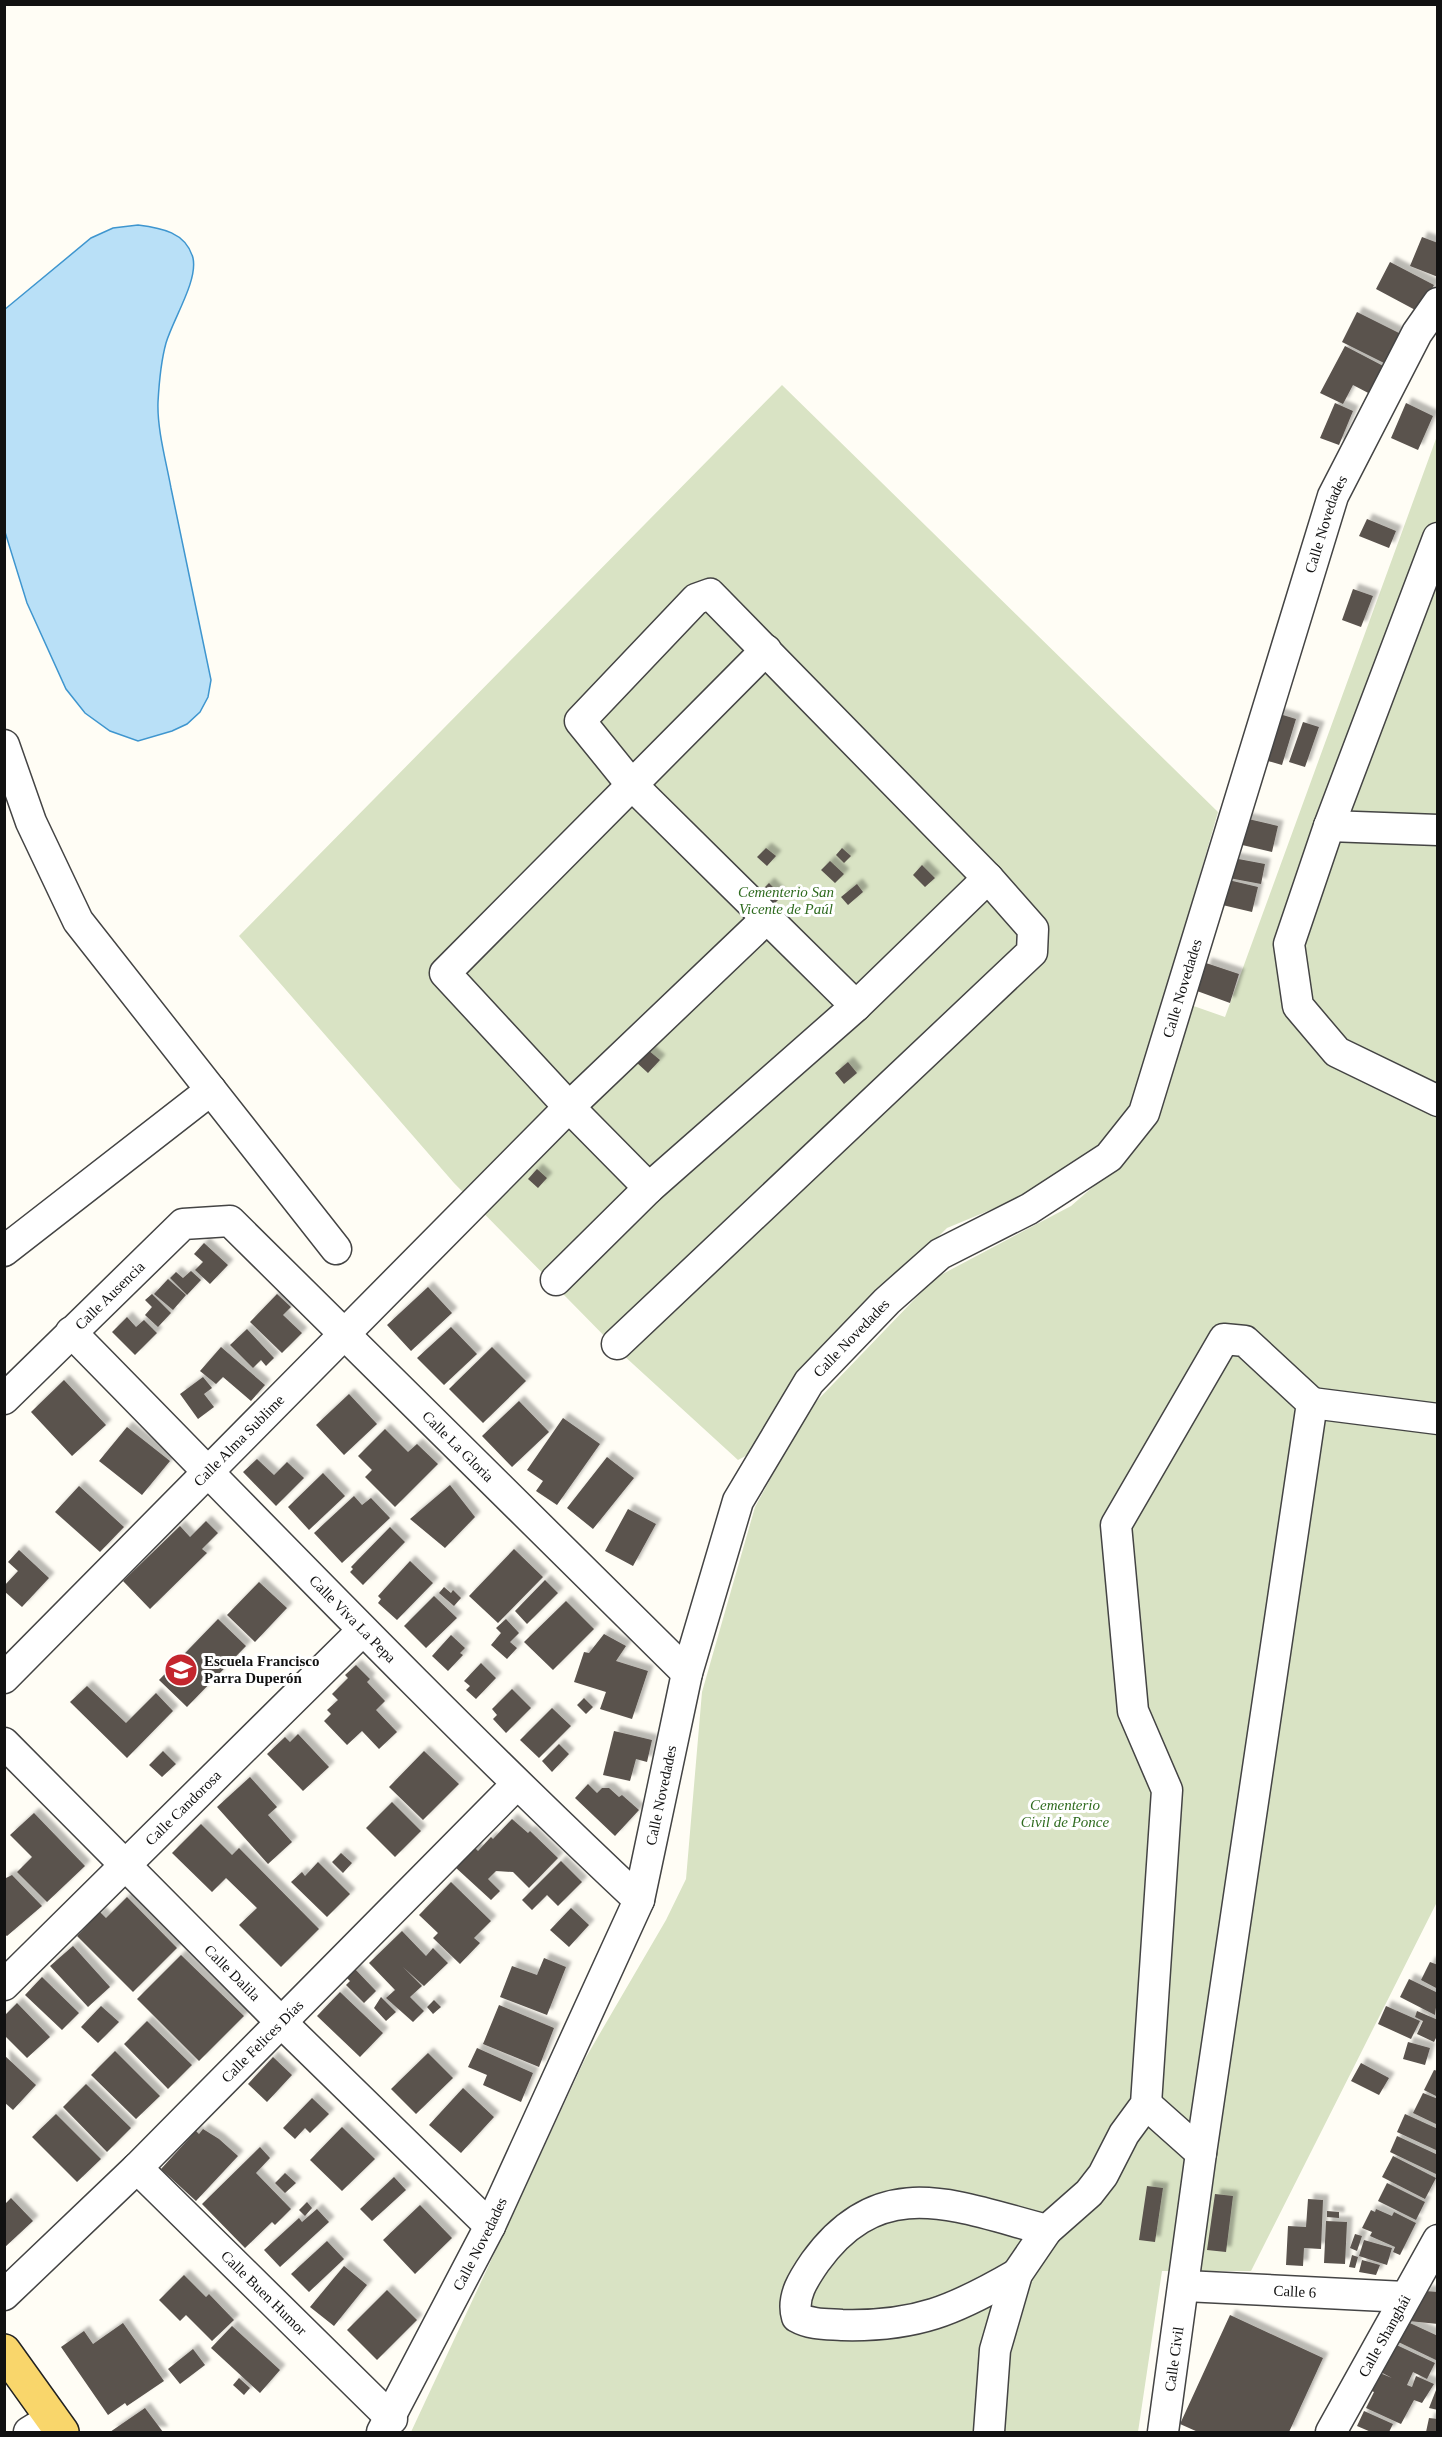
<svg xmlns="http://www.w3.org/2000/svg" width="1442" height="2437" viewBox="0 0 1442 2437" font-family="'Times New Roman',serif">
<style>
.cemetery{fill:#d9e3c4}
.water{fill:#b9e0f7;stroke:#3f96cf;stroke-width:1.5}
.building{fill:#5a524d;filter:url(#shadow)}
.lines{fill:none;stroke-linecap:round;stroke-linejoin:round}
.minor-casing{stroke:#444;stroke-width:33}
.major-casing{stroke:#222;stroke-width:36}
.minor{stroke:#fff;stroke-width:30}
.major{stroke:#f9d66b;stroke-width:33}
.labels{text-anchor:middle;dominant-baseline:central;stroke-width:6;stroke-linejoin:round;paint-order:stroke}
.street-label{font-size:15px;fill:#111;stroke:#fff}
.park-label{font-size:15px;font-style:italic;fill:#2f6b1f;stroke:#fff}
.poi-label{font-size:15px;font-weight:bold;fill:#111;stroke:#fff;text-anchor:start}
</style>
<defs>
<filter id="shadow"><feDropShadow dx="5.5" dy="-5.5" stdDeviation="1.5" flood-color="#0004"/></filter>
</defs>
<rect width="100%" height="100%" fill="#fffdf5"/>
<path class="cemetery" d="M782,385l436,427 -88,306 -75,65 -108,45 -147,144 -45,79 -17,9 -116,-106 -168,-171 -215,-247z
M1437,436v1466l-186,369h-89l-24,161h-727l174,-373 81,-139 20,-41 16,-187 53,-185 53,-97 127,-132 136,-72 47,-41 67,-162 40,14z"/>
<path class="water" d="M138,225c23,3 48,7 55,33 5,23 -20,61 -27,85 -5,18 -7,41 -8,59 -1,27 8,59 13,86 13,64 27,128 40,192l-3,17 -8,15 -13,12 -15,7 -34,10 -28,-10 -25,-18 -19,-24 -39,-86 -22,-71 -1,-222 87,-72 22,-10z"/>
<path class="building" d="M1422,237l16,6v34l-28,-11z
M1390,262l44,23 -15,27 -43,-23z
M1357,312l46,23 -15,30 -46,-23z
M1345,346l44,23 -15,27 -21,-11 -10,19 -23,-11z
M1335,403l18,8 -14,34 -19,-7z
M1406,403l27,13 -15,34 -27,-12z
M1367,519l29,12 -7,17 -30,-12z
M1353,589l20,7 -12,31 -19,-7z
M1273,712l23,7 -14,46 -24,-7z
M1303,722l16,5 -14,40 -16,-5z
M1244,818l34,8 -6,26 -34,-8z
M766,848l10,8 -9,10 -10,-9z
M842,848l9,8 -7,7 -8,-8z
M1233,858l32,6 -4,20 -32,-6z
M830,861l14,13 -9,9 -14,-13z
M922,865l13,13 -10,9 -12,-12z
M1220,878l38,9 -6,25 -38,-9z
M769,883l13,13 -7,7 -14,-12z
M857,884l6,8 -15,13 -7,-8z
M1206,963l33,11 -9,29 -33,-12z
M648,1050l12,10 -12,13 -12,-11z
M848,1062l9,11 -13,11 -9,-11z
M537,1169l10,9 -9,10 -10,-9z
M204,1243l24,22 -18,19 -15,-14 8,-8 -9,-8z
M191,1271l10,9 -14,15 -17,-17 6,-6 7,6z
M168,1279l18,16 -13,15 -19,-16z
M428,1287l24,26 -41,38 -24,-26z
M152,1294l19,19 -13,14 -13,-12 7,-8 -7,-7z
M277,1294l14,13 -8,8 19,18 -20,20 -32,-31z
M127,1317l9,10 8,-7 13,13 -22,22 -23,-23z
M451,1327l26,27 -33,31 -27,-27z
M247,1329l27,29 -8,8 -5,-6 -8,8 -23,-23z
M221,1347l44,38 -14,16 -28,-24 -7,7 -16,-13z
M492,1347l34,34 -43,42 -34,-34z
M203,1377l9,11 -8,6 10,13 -16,12 -18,-25z
M64,1380l42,45 -34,31 -41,-44z
M349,1394l28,30 -33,31 -28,-30z
M519,1401l30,31 -37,35 -30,-31z
M563,1418l37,26 -43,61 -21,-14 7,-10 -16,-11z
M127,1427l43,34 -28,34 -43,-34z
M385,1429l23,23 9,-8 21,20 -43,43 -30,-30 7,-7 -14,-14z
M607,1457l27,21 -41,51 -26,-21z
M257,1459l17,16 13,-13 17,16 -28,28 -33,-34z
M323,1473l22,23 -36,34 -21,-23z
M450,1485l25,32 -30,31 -35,-29z
M79,1486l45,41 -24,25 -45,-40z
M354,1496l8,9 9,-7 19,20 -48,45 -28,-30z
M628,1509l28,15 -23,42 -28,-15z
M206,1521l12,12 -16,16 5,4 -57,56 -27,-28 57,-55 10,11z
M390,1527l15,15 -42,43 -13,-13 3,-3 -2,-2z
M514,1549l29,28 -45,46 -29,-27z
M19,1550l30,28 -27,29 -18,-16v-5l14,-15 -10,-9z
M410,1561l23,22 -36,37 -19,-17 3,-4 -3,-3z
M545,1580l13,13 -31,31 -12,-13z
M259,1582l28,26 -32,34 -28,-27z
M444,1587l7,6 2,-3 8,8 -7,8 -15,-13z
M434,1596l23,22 -31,30 -22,-22z
M566,1601l28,28 -41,41 -29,-28z
M218,1619l28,27 -59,61 -28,-27z
M506,1619l13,14 -9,9 7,6 -10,11 -16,-14 10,-12 -5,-5z
M604,1634l22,12 -10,15 32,10 -16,48 -32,-10 6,-17 -32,-10 10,-30 5,1z
M451,1635l14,13 -5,5 3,2 -15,16 -16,-15z
M481,1663l15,15 -20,21 -10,-9 4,-4 -6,-5z
M356,1665l14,14 -3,3 18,19 -9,9 21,22 -18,17 -17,-18 -15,14 -23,-24 7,-7 -4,-4 11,-10 -6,-6 16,-16 -3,-3z
M87,1686l39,37 30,-30 17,18 -46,47 -57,-56z
M512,1689l19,19 -25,25 -13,-14 4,-4 -5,-6z
M584,1698l9,9 -7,7 -9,-9z
M552,1708l19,18 -32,32 -19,-18z
M614,1731l38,9 -5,22 -11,-3 -6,22 -27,-6z
M298,1734l31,33 -26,24 -36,-37 18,-17 5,5z
M559,1744l10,10 -17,18 -10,-11z
M163,1751l13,13 -14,13 -13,-12z
M424,1751l35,33 -36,36 -34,-33z
M250,1777l27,30 -9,8 24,27 -24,22 -51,-57z
M588,1784l9,9 5,-5h7l10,9 3,-2 17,15 -24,26 -40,-38z
M392,1802l29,29 -26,26 -29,-29z
M34,1813l51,53 -38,36 -30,-30 15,-15 -22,-22z
M512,1819l16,14 2,-2 28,27 -29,30 -16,-16 -17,-1 -8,8 12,12 -9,9 -36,-33 19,-20 4,4 13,-14 2,2z
M201,1824l31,31 7,-7 80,81 -38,38 -42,-42 18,-17 -31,-30 -14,14 -40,-39z
M341,1853l11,10 -9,10 -11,-11z
M561,1861l21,21 -24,24 -11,-11 -15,15 -10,-10z
M318,1862l32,32 -23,23 -36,-35 11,-10 3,4z
M12,1875l30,31 -35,30 -3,-2v-55z
M451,1882l40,39 -17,17 6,5 -20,21 -27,-26 5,-5 -19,-18z
M127,1897l50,51 -44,44 -56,-56 23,-24 6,6z
M571,1908l18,17 -20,22 -19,-17z
M402,1931l24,25 7,-8 15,15 -24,23 -21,-19 19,19 -12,11 14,14 -11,11 -27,-24 9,-8 -26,-27z
M73,1946l37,41 -22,20 -38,-41z
M181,1955l63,61 -45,45 -62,-62z
M544,1958l22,9 -19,48 -47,-18 12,-31 25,9z
M1430,1962l8,3v24l-17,-9z
M354,1968l22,23 -12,12 -18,-18 4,-4 -5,-5z
M42,1977l37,36 -17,17 -37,-35z
M1409,1979l29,14 -3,22 -35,-18z
M340,1992l43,41 -23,24 -43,-41z
M381,1997l15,15 -10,9 -12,-13z
M434,2000l7,7 -8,7 -6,-7z
M17,2003l33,34 -23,21 -23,-23v-19z
M499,2005l55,23 -15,39 -56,-23z
M101,2006l18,16 -21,21 -17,-16z
M1386,2006l34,15 -9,18 -33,-15z
M1417,2011l21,9v14l-4,8 -17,-8 6,-13 -8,-4z
M147,2021l45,44 -24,24 -44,-45z
M1408,2042l22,6 -5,17 -22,-6z
M477,2048l56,25 -12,29 -38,-17 4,-10 -19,-8z
M115,2051l45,45 -24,23 -45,-44z
M428,2053l25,25 -37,36 -25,-25z
M4,2055l32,30 -23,25 -9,-8z
M273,2057l19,18 -25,27 -19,-18z
M1361,2063l28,15 -10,17 -28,-14z
M1434,2070l4,1v26l-14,-7z
M86,2084l45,44 -24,24 -44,-45z
M463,2088l31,29 -33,36 -32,-28z
M1423,2093l15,6v26l-25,-12z
M312,2098l17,16 -19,19 -5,-5 -10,11 -12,-11z
M56,2114l45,45 -24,23 -45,-45z
M1405,2114l33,15v22l-41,-19z
M342,2127l33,32 -33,32 -32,-31z
M203,2129l16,10 19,17 -42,45 -35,-32 35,-38 3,3z
M1397,2136l41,19v20l-48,-23z
M260,2147l10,11 -14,15 35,36 -16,16 -3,-3 -27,26 -43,-44z
M1393,2156l43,22 -11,21 -43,-22z
M285,2173l11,10 -11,10 -10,-10z
M394,2177l12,13 -34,31 -12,-12z
M1387,2183l38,19 -9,18 -38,-19z
M1147,2186l16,2 -8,54 -16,-2z
M1215,2194l18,2 -7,56 -19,-2z
M11,2198l22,23 -29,27v-43z
M1308,2199l15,1 -2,49 -17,-1 -1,18 -17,-1 2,-39 18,1z
M307,2202l5,6 -7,8 -6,-6z
M420,2205l32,33 -37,36 -32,-34z
M317,2209l12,13 -49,45 -16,-17 35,-32 3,4z
M1376,2209l16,7 2,-4 22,11 -16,32 -7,-3 2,-5 -25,-11 2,-4 -10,-4 9,-18 4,2z
M1327,2211l12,1v6l-12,-1z
M1326,2221l21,1 -2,42 -21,-1z
M1355,2234l7,2 -5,15 -7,-3z
M1364,2240l28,8 -5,17 -28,-9z
M327,2241l17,18 -35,33 -18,-18z
M1352,2255l6,2 -3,11 -6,-1z
M1362,2260l18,5 -4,10 -17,-3z
M344,2266l23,19 -33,41 -24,-19z
M184,2275l22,22 3,-3 25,26 -22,21 -26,-26 -6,6 -21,-21z
M387,2290l30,30 -40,40 -30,-30z
M1425,2291l13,1v32l-29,-3z
M1230,2315l93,43 -34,74h-91l-18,-8z
M1399,2318l39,18v25l-48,-23z
M123,2323l41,58 -37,25 -2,-3 -17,12 -47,-68 23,-16 9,13z
M232,2326l48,44 -20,23 -49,-45z
M1388,2341l47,22 -8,16 -14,-7 -6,13 5,2 4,-11 18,8 -12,19 -8,-3 -13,24 -35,-16 8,-16 -7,-3 8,-18 17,7 -17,-9z
M193,2349l12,16 -25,19 -12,-15z
M239,2378l11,10 -6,7 -11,-10z
M1438,2385v25l-9,-2z
M145,2408l18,24h-53z
M1364,2411l29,13 -4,8h-18l-14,-6z
M1429,2418l9,1v13h-12z"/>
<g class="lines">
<defs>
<g id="minor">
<path d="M1438,538l-109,288 -40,118 9,62 39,46 101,49"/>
<path d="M4,745l27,77 47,99 258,328"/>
<path d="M1329,826l109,4"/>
<path d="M649,1188l-80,-81 -124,-134 321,-323"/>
<path d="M4,1251l207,-161"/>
<path d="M556,1280l93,-92 207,-182 132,-128"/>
<path id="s1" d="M71,1332c188,191 373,385 568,568"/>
<path d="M617,1344l415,-392 1,-23 -45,-51 -278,-284 -14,5 -116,122 51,63 225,222"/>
<path id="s2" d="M4,1399l179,-175 47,-3 457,452"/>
<path d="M1312,1403l126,16"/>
<path id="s3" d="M4,1678l565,-571 197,-188"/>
<path id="s4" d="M4,1743l276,278 210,205"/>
<path id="s5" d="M4,1985l358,-354"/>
<path d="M1146,2104l55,49"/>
<path id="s6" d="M137,2168l255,251"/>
<path d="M1017,2274c-62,36 -101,53 -175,51 -15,-1 -31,0 -45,-8 -6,-20 7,-39 18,-55 66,-92 142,-55 232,-32l42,-37 14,-18 21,-41 22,-30 21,-314 -34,-79 -17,-186 108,-186 21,2 67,62 -111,750 -38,279"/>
<path id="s7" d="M1185,2286l220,11"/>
<path id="s8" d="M4,2295l133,-127 379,-383"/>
<path d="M29,2432l23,-14"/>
<path id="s9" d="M382,2432l108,-206 149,-326 48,-227 51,-172 71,-119 78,-81 53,-47 89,-45 80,-52 35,-44 189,-617 84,-163 21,-30"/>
<path d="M989,2432l6,-82 22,-76 30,-44"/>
<path id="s10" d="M1331,2432l107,-192"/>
</g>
<path id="major" d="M4,2351l58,81"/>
</defs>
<use href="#minor" class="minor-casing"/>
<use href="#major" class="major-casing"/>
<use href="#minor" class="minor"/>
<use href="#major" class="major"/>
</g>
<defs>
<symbol id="school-disc" viewBox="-11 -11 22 22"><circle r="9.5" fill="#c4262e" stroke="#fff"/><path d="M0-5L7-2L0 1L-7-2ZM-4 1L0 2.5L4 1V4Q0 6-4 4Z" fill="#fff"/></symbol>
</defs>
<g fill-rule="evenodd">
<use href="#school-disc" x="162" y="1651" width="38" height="38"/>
</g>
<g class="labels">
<g class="street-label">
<text stroke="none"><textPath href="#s9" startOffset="2192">Calle Novedades</textPath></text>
<text stroke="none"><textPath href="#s9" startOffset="1706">Calle Novedades</textPath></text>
<text stroke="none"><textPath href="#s2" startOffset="148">Calle Ausencia</textPath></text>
<text stroke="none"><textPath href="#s9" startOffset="1202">Calle Novedades</textPath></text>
<text stroke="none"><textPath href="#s3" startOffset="334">Calle Alma Sublime</textPath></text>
<text stroke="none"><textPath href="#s2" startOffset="618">Calle La Gloria</textPath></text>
<text stroke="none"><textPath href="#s1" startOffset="402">Calle Viva La Pepa</textPath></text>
<text stroke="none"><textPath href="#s9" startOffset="698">Calle Novedades</textPath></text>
<text stroke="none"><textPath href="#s5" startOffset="252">Calle Candorosa</textPath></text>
<text stroke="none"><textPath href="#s4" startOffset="324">Calle Dalila</textPath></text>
<text stroke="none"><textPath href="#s8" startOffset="362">Calle Felices Días</textPath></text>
<text stroke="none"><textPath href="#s9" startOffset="212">Calle Novedades</textPath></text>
<text stroke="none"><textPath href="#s7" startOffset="110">Calle 6</textPath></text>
<text stroke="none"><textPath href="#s6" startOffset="178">Calle Buen Humor</textPath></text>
<text stroke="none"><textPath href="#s10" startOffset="110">Calle Shanghái</textPath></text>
<text transform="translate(1174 2359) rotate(-82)">Calle Civil</text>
</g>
<g class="park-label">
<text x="786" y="892">Cementerio San<tspan x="786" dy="17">Vicente de Paúl</tspan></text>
<text x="1065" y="1805">Cementerio<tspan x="1065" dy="17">Civil de Ponce</tspan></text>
</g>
<g class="poi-label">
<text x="204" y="1661">Escuela Francisco<tspan x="204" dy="17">Parra Duperón</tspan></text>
</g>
</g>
<rect width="1442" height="2437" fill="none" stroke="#111111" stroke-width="12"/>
</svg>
